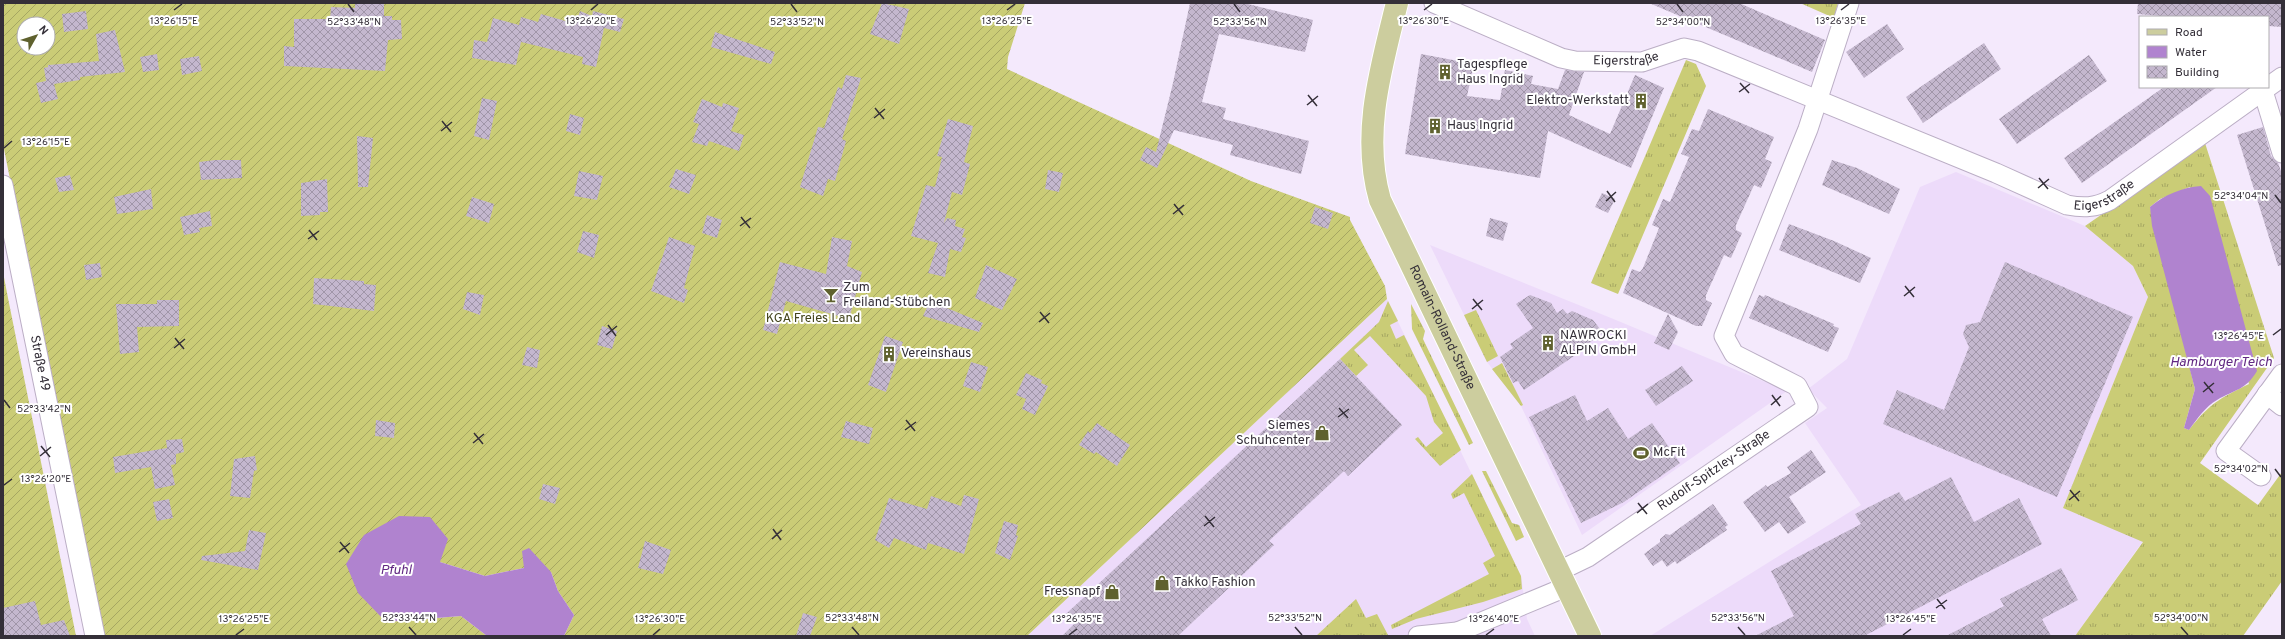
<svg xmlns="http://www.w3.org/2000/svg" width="2285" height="639" viewBox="0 0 2285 639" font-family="Overpass,sans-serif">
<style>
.built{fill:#eddbfa}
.grass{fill:url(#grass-tufts);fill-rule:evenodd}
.garden{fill:url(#garden-furrows);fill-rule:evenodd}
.water{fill:#b083cf}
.building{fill:url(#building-cross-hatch)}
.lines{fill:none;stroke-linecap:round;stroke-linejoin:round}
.minor-casing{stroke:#bbaec5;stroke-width:21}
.major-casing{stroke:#fff;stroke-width:24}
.minor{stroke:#fff;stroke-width:19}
.major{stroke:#cccd9e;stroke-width:22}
.ticks{fill:none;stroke:#342f38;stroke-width:1.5}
.labels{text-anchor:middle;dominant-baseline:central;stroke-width:4;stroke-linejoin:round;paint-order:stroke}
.street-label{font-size:13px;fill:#342f38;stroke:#fff}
.poi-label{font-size:13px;fill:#342f38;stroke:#fff;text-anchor:start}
.park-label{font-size:13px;fill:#43441c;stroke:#fff}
.water-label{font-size:14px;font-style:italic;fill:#622983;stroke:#fff}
.ticks-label{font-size:10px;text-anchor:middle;fill:#342f38;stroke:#fff;stroke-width:4;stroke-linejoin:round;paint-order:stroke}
</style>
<defs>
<pattern id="grass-tufts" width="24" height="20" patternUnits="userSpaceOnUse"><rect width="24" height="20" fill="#cacc76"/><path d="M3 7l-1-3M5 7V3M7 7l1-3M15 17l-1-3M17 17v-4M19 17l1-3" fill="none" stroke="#a5a662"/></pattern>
<pattern id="garden-furrows" width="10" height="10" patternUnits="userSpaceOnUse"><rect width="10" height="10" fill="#cacc76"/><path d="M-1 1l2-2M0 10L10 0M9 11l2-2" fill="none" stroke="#a5a662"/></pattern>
<pattern id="building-cross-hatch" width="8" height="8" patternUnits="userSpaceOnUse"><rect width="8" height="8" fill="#c4b7ce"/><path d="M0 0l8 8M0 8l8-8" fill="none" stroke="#a095a8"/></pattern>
</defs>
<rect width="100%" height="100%" fill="#f4e9fc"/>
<path class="built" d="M1956,172l129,54 48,40 15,31 -85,211 80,33 -68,95h-425l211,-131 -56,-82 22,-15 -19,-19 39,-30 73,-172z
M1430,245l181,73 176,73 -205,144 -61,-129 -34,-44z
M1387,299l134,277 6,43 8,17h-508z"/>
<path class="grass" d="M1800,3h38l-4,15z
M1686,60l10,4 10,22 -88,208 -27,-11z
M2205,143l69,215 -74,105 58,42 24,-33v109l-39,55h-168l68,-94 -80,-34 85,-211 -15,-31 -48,-40zM2190,187l59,197c-29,14 -40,20 -60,46l-5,-2 11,-39 -45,-182 10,-8z
M1388,301l10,20 -8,4 6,14 8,-4 57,115 -21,16 -25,-27 3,-2 8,10 17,-14 -9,-11 -8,-26 -56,-60 -16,14 14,15 -12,11 -16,-17 39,-37z
M1411,304l14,27 -2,8 50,104 -4,2 -57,-116z
M1476,310l22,46 -11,6 -23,-47z
M1502,363l21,42 -2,1 -29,-37z
M1482,471h4l26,52 7,2 5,12 -8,4z
M1472,474l49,102 1,13 -39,13 -67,17 -24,10 -1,-4 98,-51 -6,-11 12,-7 -31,-63 -11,6 -2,-5z
M1356,599l10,19 11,-4 11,21 -72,1z"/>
<path class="garden" d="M3,3h1022l-17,54 -1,12 244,112 99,36v3l35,66 2,13 -360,337h-463l10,-21 -16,-24 -7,-19 -27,-4 -39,8 -45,-14 -54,60 75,-6 26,20h-386l-98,-492zM24,24h24v24h-24z
M3,272l5,26 68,338h-73z"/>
<path class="water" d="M2201,186l9,10 47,175c-12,20 -22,18 -40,29 -12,7 -20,19 -28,30l-5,-2 11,-39 -43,-163 -2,-19c14,-12 33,-20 51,-21z
M399,516l31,1 18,22 -8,23 45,14 39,-8 -2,-17 7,-3 22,24 7,19 16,24 -10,21h-77l-26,-20 -75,6 -28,-29 -12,-29 18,-29z"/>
<path class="building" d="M355,3l29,1v12h8v4h9l1,19 -14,1 -3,31 -101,-5v-20l10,1v-28h36l1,-12 24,1z
M882,3l27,6 -10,35 -29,-10z
M1190,3h54l69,17 -8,32 -86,-18 -17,68 24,6 -3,11 86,22 -8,33 -71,-19 3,-10 -59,-15 -17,38 -17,-8 6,-13 10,5 17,-69z
M1649,3h90l86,37 -13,32z
M2138,3h144v24l-14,-1v-9h-95l-36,-3z
M86,11l2,18 -24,3 -2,-18z
M580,11l12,5 1,-5 31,8 -4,13 -16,-4 -8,39 -14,-3 1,-7 -62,-15 -5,23 -44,-7 2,-18 13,2 6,-24 26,7 2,-8 17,5 3,-8 35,10z
M1887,24l17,25 -40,29 -18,-26z
M115,30l10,42 -45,5v3l-26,4 4,15 -17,4 -5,-20 10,-2 -2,-13 4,-1v-2l51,-4 -3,-27z
M715,32l60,20 -4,12 -60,-17z
M1984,43l17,26 -78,54 -17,-26z
M157,54l2,16 -16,2 -3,-15z
M1421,54l53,10 -7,32 33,4 5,-30 28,6 -2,8 27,5 7,-19 19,2 -15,43 41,19 25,-59 29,13 -33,80 -83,-37 -8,47 -135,-24z
M2089,55l18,26 -90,63 -18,-25z
M199,56l3,15 -20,4 -2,-16z
M846,75l15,3 -19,61 4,2 -11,40 -7,-2 -5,17 -23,-9 18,-60 6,1 14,-41 4,2z
M2164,87h53l-135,96 -18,-25z
M482,98l15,3 -8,39 -15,-4z
M702,99l20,8 1,-4 16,5 -8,23 13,4 -5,16 -30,-10 -2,5 -15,-4 7,-18 -6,-2z
M1708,109l66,28 -9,22 7,3 -11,26 -7,-3 -18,40v5l6,3 -11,25 -7,-3 -18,40v5l6,3 -10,23h-6l-73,-33 9,-24 8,3 3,-4 16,-40 -7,-3 11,-26 7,3 19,-45 -8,-3 11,-25 7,2z
M570,114l14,4 -4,17 -14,-4z
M948,119l25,7 -9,36 6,2 -8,31 -10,-3 -8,31 3,-5 9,2 -1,6 10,3 -3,8 4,1 -5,14 -11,-3 -5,28 -17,-4 10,-30 -27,-7 15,-51 9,2 7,-30 -5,-1z
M2263,127l8,29 7,7 4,11v91l-4,1 -41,-131z
M357,136l16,2 -5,49h-10z
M215,160h26l1,18 -41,2 -2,-18z
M1832,160l25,8 43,21 -11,25 -67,-29z
M676,169l20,6 -7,19 -20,-7z
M1048,170l15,3 -4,19 -14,-3z
M579,171l24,5 -6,24 -23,-4z
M70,175l4,15 -15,2 -4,-14z
M327,179l1,33h-8v3l-19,1v-33z
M151,189l2,20 -36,5 -3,-17z
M1602,193l13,6 -7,14 -13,-6z
M472,197l22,7 -5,19 -23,-7z
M1315,207l18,6 -5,16 -18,-6z
M210,211l2,15 -13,2 1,4 -16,3 -4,-18z
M707,215l15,5 -5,18 -15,-5z
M1490,218l18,5 -5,18 -17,-5z
M1789,224l45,17 37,17 -11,25 -81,-33z
M583,231l16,4 -5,23 -17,-6z
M669,237l26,9 -11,42 4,2 -4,13 -33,-12z
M832,237l20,4 -5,25 15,6 -13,47 -63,-18 -9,33 -14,-4 17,-68 46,12z
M2005,262l128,55 -76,180 -174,-73 14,-34 47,20 25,-63 -6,-13 3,-9 14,-3z
M100,263l2,14 -16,3 -2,-15z
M986,265l31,14 -15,31 -27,-12z
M314,278l50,3v3l12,1 -2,26 -61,-7z
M467,292l17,3 -4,20 -17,-6z
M1530,295l21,8 6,10 6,-4 4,5 5,-3 21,9 10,13 -21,15 1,2 -59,40 -6,-9 -5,2 -13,-26 13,-9 -3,-4 23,-16 -17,-24z
M1759,295l5,2 1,-2 69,29 -1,2 6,2 -11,24 -79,-34z
M157,300h22v26l-42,1 2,25 -19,2 -4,-50h41z
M930,301l53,22 -4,9 -56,-16z
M1668,314l10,18 -9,18 -15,-7z
M602,326l15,5 -5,18 -15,-4z
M885,336l18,6 -17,50 -18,-7z
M527,347l13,3 -3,18 -15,-3z
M1340,359l62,66 -54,51 -4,-5 -75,70 5,4 -96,91h-116l12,-12 -9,-9z
M971,362l17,5 -8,25 -17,-6z
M1682,366l11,15 -37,25 -11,-16z
M1026,373l16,7 -1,3 7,3 -13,29 -13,-6 4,-10 -10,-4z
M1575,395l12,26 21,-13 20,31 24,-16 28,40 -56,39 -43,21 -52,-106z
M376,420l19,3 -1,15 -19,-2z
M846,421l27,7 -4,16 -28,-7z
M1097,423l33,22 -13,21 -21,-14 -2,2 -15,-9 9,-14 2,2z
M182,439l2,13 -8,2v10l-5,1 4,20 -20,4 -4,-22 -36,6 -2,-16 54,-9 -1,-8z
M1811,450l15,22 -37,25 17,25 -18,12 -9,-12 -14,10 -22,-30 23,-17 1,2 24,-14 -4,-6z
M255,456l2,14 -3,1 -4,27 -20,-2 4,-37z
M1951,477l23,45 45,-24 23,46 -178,92h-109l39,-20 -23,-45 90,-47 -6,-10 44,-22 6,9z
M543,484l17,4 -5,16 -16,-5z
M964,495l15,4 -15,55 -36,-11 -2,7 -32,-12 -5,10 -14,-8 14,-42 38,11 4,-13 30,10z
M169,499l4,19 -16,3 -4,-19z
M1713,504l15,21 -3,2 2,3 -50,34 -2,-3 -8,6 -5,-7 -9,6 -9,-12 16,-12v-3l6,-5 4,1z
M1004,521l14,4 -2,10 2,1 -8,24 -15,-7z
M249,530l17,3 -8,37 -57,-10 1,-4 43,-5z
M645,541l26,9 -8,24 -25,-6z
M2061,568l17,32 -36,19 9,17h-105l58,-30 -4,-7z
M35,601l6,24 23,-5 6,16h-67v-28z
M803,613l14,4 -7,19h-14z"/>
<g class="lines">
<defs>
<g id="minor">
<path id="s1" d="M1434,3l127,55 14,3 67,1 42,-14 14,3 298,122 71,32c16,3 28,3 43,-5l172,-123"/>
<path d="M2263,91l19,62"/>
<path id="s2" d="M3,185l92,451"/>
<path d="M2267,394l15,12"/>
<path d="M2261,476l-35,-25 56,-77"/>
<path id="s3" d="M1559,571l29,-14 220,-150 -11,-21 -63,-32 -10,-18 84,-207 41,-126"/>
<path d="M1418,636l39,-4"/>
<path d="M1448,636l118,-49"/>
</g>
<g id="major">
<path id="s4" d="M1397,3c-16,65 -36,131 -17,197l210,436"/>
</g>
</defs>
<use href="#minor" class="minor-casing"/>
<use href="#major" class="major-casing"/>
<use href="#minor" class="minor"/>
<use href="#major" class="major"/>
</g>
<path class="ticks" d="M348,4l6,8M791,4l6,8M1234,4l6,8M1677,4l6,8M174,10l8,-6M591,10l7,-6M1007,10l8,-6M1424,10l8,-6M1841,10l8,-6M1740,83l9,10M1739,92l11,-8M1308,95l9,11M1307,105l11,-9M875,108l9,11M874,118l11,-9M442,121l9,11M441,131l11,-9M4,148l8,-7M2039,178l9,11M2038,188l11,-9M1607,191l8,11M2275,195l6,8M1606,201l10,-9M1174,204l9,11M1173,214l11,-9M741,217l9,11M740,226l11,-8M309,230l8,10M308,239l11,-8M1905,286l9,11M1904,296l11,-9M1473,299l9,11M1472,309l11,-9M1040,312l9,11M1039,322l11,-9M608,325l8,11M606,335l11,-9M2273,335l8,-6M175,338l9,11M174,348l11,-9M2204,382l9,11M2203,392l11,-9M1772,395l8,11M4,400l6,8M1771,405l10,-9M1339,408l9,10M1338,417l11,-8M906,420l9,11M905,430l11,-8M474,433l9,11M473,443l11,-9M41,446l9,11M40,456l11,-9M2275,469l6,8M4,485l8,-6M2070,490l9,11M2069,500l11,-9M1638,503l9,11M1637,513l11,-9M1205,516l9,11M1204,526l11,-9M773,529l8,11M772,539l10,-9M340,542l9,11M339,552l11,-9M1937,599l8,10M1936,608l11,-8M409,627l7,8M852,627l7,8M1295,627l7,8M1738,627l7,8M2181,627l7,8M236,635l8,-6M653,635l7,-6M1069,635l8,-6M1486,635l8,-6M1903,635l8,-6"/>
<defs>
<symbol id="building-bare" viewBox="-9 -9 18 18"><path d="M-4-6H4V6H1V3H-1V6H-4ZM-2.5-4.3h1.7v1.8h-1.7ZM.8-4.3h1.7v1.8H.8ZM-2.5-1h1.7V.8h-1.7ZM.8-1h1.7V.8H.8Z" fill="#5f612e" stroke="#fff" stroke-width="2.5" paint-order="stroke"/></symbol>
<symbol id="bar-bare" viewBox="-9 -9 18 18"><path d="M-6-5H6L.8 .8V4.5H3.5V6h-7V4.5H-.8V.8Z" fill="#5f612e" stroke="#fff" stroke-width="2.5" paint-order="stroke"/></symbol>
<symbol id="shop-bare" viewBox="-9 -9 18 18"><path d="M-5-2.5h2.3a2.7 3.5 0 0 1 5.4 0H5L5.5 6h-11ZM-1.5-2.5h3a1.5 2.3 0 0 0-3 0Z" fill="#5f612e" stroke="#fff" stroke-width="2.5" paint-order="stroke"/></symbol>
<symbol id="stadium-bare" viewBox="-9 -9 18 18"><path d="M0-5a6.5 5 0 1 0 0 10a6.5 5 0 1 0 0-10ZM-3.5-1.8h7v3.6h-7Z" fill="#5f612e" stroke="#fff" stroke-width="2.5" paint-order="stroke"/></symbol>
</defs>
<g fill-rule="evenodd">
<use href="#building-bare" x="1434" y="61" width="22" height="22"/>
<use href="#building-bare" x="1630" y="90" width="22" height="22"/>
<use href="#building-bare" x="1424" y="115" width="22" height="22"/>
<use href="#bar-bare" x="820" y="284" width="22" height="22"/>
<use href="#building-bare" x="1537" y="332" width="22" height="22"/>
<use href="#building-bare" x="878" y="343" width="22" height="22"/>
<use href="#shop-bare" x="1311" y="422" width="22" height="22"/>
<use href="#stadium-bare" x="1630" y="442" width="22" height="22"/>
<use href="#shop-bare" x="1151" y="572" width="22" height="22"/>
<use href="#shop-bare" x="1101" y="581" width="22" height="22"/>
</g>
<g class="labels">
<g class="street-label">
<text stroke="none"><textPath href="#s1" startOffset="204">Eigerstraße</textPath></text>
<text stroke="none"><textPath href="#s1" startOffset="718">Eigerstraße</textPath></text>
<text stroke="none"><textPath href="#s4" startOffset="342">Romain-Rolland-Straße</textPath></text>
<text stroke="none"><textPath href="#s2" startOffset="182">Straße 49</textPath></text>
<text stroke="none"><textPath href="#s3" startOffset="185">Rudolf-Spitzley-Straße</textPath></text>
</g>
<g class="poi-label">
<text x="1457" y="65">Tagespflege<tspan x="1457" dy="15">Haus Ingrid</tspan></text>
<text x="1629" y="101" text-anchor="end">Elektro-Werkstatt</text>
<text x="1447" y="126">Haus Ingrid</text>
<text x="843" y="288">Zum<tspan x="843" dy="15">Freiland-Stübchen</tspan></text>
<text x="1560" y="336">NAWROCKI<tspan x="1560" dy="15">ALPIN GmbH</tspan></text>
<text x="901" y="354">Vereinshaus</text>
<text x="1310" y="426" text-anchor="end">Siemes<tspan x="1310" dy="15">Schuhcenter</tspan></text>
<text x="1653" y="453">McFit</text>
<text x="1174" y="583">Takko Fashion</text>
<text x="1100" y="592" text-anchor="end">Fressnapf</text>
</g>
<g class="park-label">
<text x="813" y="319">KGA Freies Land</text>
</g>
<g class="water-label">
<text x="2221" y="362">Hamburger Teich</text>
<text x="396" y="570">Pfuhl</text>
</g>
</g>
<g class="ticks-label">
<text x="1007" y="24">13°26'25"E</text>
<text x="1424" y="24">13°26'30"E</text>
<text x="1841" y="24">13°26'35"E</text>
<text x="174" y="24">13°26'15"E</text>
<text x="591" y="24">13°26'20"E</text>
<text x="354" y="25">52°33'48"N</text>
<text x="797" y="25">52°33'52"N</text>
<text x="1240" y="25">52°33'56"N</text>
<text x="1683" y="25">52°34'00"N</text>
<text x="46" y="145">13°26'15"E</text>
<text x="2241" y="199">52°34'04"N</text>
<text x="2239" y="339">13°26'45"E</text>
<text x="44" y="412">52°33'42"N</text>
<text x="2241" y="472">52°34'02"N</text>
<text x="46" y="482">13°26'20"E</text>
<text x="409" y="621">52°33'44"N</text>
<text x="852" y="621">52°33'48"N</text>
<text x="1295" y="621">52°33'52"N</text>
<text x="1738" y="621">52°33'56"N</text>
<text x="2181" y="621">52°34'00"N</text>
<text x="244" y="622">13°26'25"E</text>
<text x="660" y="622">13°26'30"E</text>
<text x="1077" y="622">13°26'35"E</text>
<text x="1494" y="622">13°26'40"E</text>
<text x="1911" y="622">13°26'45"E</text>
</g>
<rect width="2285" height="639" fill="none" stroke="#342f38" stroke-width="8"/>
<rect x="2139" y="16" width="130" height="72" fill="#ffffff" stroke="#aeacaf"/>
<rect x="2147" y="29" width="20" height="6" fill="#cccd9e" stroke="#aeacaf"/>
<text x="2175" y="36" font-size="12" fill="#342f38">Road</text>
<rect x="2147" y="46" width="20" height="12" fill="#b083cf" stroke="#aeacaf"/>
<text x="2175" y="56" font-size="12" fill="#342f38">Water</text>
<rect x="2147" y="66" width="20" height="12" fill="url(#building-cross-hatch)" stroke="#aeacaf"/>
<text x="2175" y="76" font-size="12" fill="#342f38">Building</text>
<g transform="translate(36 36) rotate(51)"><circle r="19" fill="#ffffff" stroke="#aeacaf"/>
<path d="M0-3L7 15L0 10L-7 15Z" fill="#5f612e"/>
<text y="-6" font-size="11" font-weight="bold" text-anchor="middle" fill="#342f38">N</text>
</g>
</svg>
